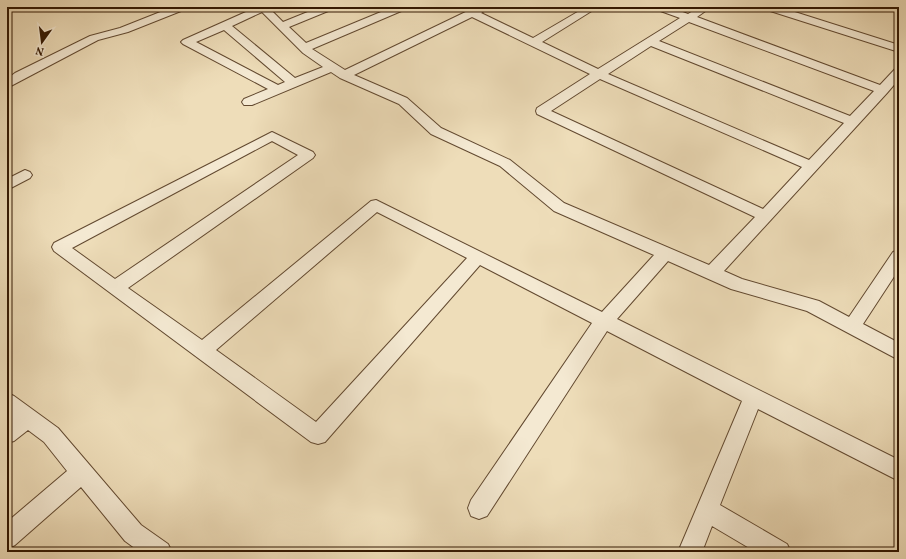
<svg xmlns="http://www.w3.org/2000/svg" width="906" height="559" viewBox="0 0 906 559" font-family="Vollkorn,serif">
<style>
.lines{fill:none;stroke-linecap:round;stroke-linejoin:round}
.minor-casing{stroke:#624930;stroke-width:2}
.minor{fill:#f4e9d2;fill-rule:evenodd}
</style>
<rect width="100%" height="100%" fill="#eeddb9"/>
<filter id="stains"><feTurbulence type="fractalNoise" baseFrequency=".005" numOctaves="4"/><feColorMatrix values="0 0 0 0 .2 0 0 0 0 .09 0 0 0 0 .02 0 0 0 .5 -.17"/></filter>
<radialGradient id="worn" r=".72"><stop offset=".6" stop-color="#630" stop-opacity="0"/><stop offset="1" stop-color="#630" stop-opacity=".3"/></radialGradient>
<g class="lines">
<defs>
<path id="minor" d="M173,7h14l-1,2 -58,23 -30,8 -91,48v-9l8,-6 75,-37 30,-8z
M257,7h11l15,15 37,-15h14l-1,2 -44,18 17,16 87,-36h14l-1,2 -94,40 33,21 131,-63h10v3l-5,3 52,25 53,-31h12l-56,35 56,27 82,-51 -25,-9 -1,-2h15l19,7 11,-7h12l-14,10 183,68 15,-16 4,-1v11l-12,14 -163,178 18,8 77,22 30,16 44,-65 6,-2v19l-36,55 36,19v17l-92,-49 -76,-22 -63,-28 -51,58 282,141v21l-141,-72 -38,96 67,39 4,8h-35l-44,-26 -10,26h-24l64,-151 -135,-70 -120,185 -8,3 -8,-3 -3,-8 3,-8 121,-177 -112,-58 -155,177 -7,2 -7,-2 -257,-191 -2,-4 2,-4 218,-111 41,20 2,3 -2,3 -185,130 74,52 169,-139 5,-1 226,112 52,-57 -100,-44 -54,-45 -69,-32 -32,-30 -59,-26 -9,-6 -79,33h-8l-2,-3 2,-3 24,-10 -85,-45 -2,-2 2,-2zM262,12l41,41 20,14 -28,11 -63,-52zM472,17l118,57 -53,34 -1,3 1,3 218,103 -46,48 -145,-62 -54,-43 -69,-32 -34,-30 -53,-23zM689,22l185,69 -24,25 -191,-75zM224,30l61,52 -7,3 -82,-43zM651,46l193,77 -35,37 -201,-86zM600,79l202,88 -39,42 -212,-98zM272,141l26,14 -183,124 -43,-31zM377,212l90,46 -151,164 -100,-72z
M763,7h16l120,38v7l-135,-43z
M25,170l5,2 2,3 -2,3 -23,12v-11z
M7,393l7,3 44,32 83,97 27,19 4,8h-32l-15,-11 -44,-54 -66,58 -8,4v-27l60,-51 -23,-29 -16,-12 -14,11 -7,2v-21l5,-4 -5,-4z"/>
</defs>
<use href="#minor" class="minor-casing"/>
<use href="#minor" class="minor"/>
</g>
<rect width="906" height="559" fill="none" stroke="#eeddb9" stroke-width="24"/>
<rect x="8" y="8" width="890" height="543" fill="none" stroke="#331802" stroke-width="2"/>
<rect x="12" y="12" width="882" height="535" fill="none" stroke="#331802"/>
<g transform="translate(42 42) rotate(194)" stroke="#f4e9d2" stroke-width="3" paint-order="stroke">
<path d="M0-3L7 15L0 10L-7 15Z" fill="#331802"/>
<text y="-6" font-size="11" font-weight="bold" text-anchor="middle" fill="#331802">N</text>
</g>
<rect width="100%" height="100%" filter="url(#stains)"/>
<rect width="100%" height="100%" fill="url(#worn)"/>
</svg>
